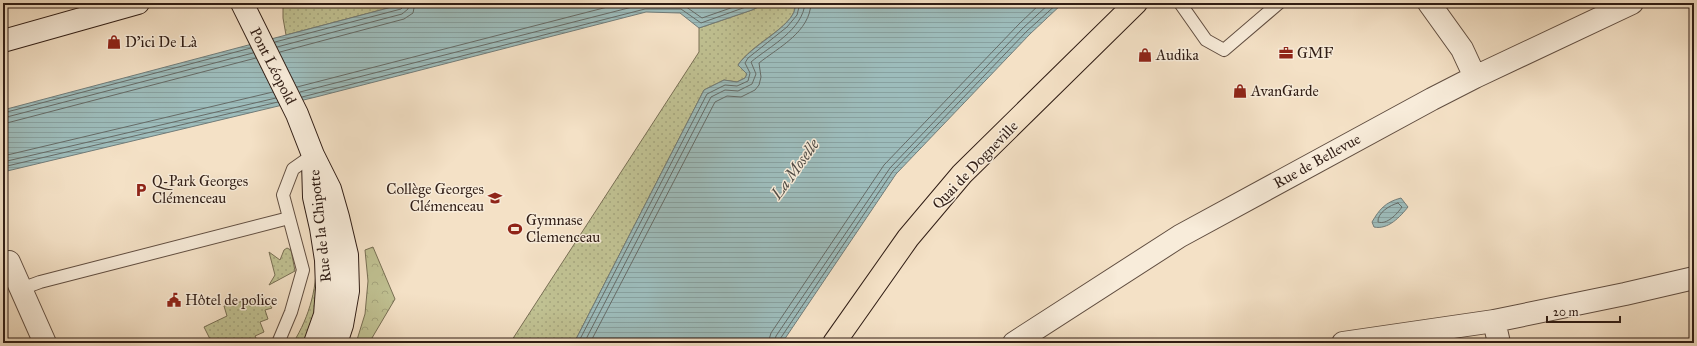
<svg xmlns="http://www.w3.org/2000/svg" width="1697" height="346" viewBox="0 0 1697 346" font-family="'IM FELL Great Primer',serif">
<style>
.grass{fill:url(#grass-dots);stroke:#786f54}
.park{fill:url(#park-crowns);stroke:#786f54}
.water{fill:url(#water-rules);stroke:#717c79}
.lines{fill:none;stroke-linecap:round;stroke-linejoin:round}
.shore{stroke:#666c68;stroke-width:1}
.lane-casing{stroke:#614e41;stroke-width:14}
.street-casing{stroke:#614e41;stroke-width:24}
.secondary-casing{stroke:#301d15;stroke-width:24}
.primary-casing{stroke:#301d15;stroke-width:24}
.lane{stroke:#f8ecda;stroke-width:12}
.street{stroke:#f8ecda;stroke-width:22}
.secondary{stroke:#f8ecda;stroke-width:22}
.primary{stroke:#f4e1c6;stroke-width:22}
.labels{text-anchor:middle;dominant-baseline:central;stroke-width:3;stroke-linejoin:round;paint-order:stroke}
.poi-label{font-size:15px;fill:#301d15;stroke:#f8ecda;text-anchor:start}
.street-label{font-size:15px;fill:#301d15;stroke:#f8ecda}
.water-label{font-size:16px;font-style:italic;fill:#514d47;stroke:#f8ecda}
</style>
<defs>
<pattern id="grass-dots" width="8" height="8" patternUnits="userSpaceOnUse"><rect width="8" height="8" fill="#c0c192"/><path d="M2 2h.1M6 6h.1" fill="none" stroke="#a5a57d" stroke-width="1.8" stroke-linecap="round"/></pattern>
<pattern id="park-crowns" width="20" height="18" patternUnits="userSpaceOnUse"><rect width="20" height="18" fill="#c0c192"/><path d="M2 6a3 3 0 1 1 6 0M12 15a3 3 0 1 1 6 0" fill="none" stroke="#a5a57d"/></pattern>
<pattern id="water-rules" width="6" height="5" patternUnits="userSpaceOnUse"><rect width="6" height="5" fill="#9dbcbb"/><path d="M0 2.5h6" fill="none" stroke="#88a1a0"/></pattern>
</defs>
<rect width="100%" height="100%" fill="#f4e1c6"/>
<filter id="stains"><feTurbulence type="fractalNoise" baseFrequency=".005" numOctaves="4"/><feColorMatrix values="0 0 0 0 .2 0 0 0 0 .09 0 0 0 0 .02 0 0 0 .5 -.17"/></filter>
<radialGradient id="worn" r=".72"><stop offset=".6" stop-color="#630" stop-opacity="0"/><stop offset="1" stop-color="#630" stop-opacity=".3"/></radialGradient>
<path class="grass" d="M283,3h124l-121,32 -3,-17z
M766,3h30c-1,3 -1,7 -2,9 -8,18 -43,33 -56,53l9,9 -2,4 -8,4 -13,-2 -20,10 -130,253h-64l189,-291v-24l53,-18z
M307,204c18,14 16,93 11,114 -1,8 -6,16 -8,23l-2,2h-15c17,-27 25,-58 23,-89 -1,-15 -7,-31 -11,-46z
M287,248l4,2 4,21 -26,14 6,-10 -6,-23 11,8 4,-10z
M263,296l9,12 -7,2 3,9 -8,3 4,10 -9,4 3,6 12,-3 1,2 -2,2h-57l-8,-16 23,-11 -3,-10z"/>
<path class="park" d="M373,247l22,52 -26,44h-13l9,-29 3,-33 -3,-31z"/>
<path class="water" d="M407,3h359l-14,7 -53,18 -19,-15 -34,-1 -330,85 -313,75v-62z
M796,3h267l-33,31 -134,140 -114,169h-208l130,-253 20,-10 13,2 8,-4 2,-4 -9,-9c13,-19 48,-35 56,-53 1,-2 1,-6 2,-9z
M1401,198l7,9c-8,10 -20,23 -34,20l-2,-5c7,-12 13,-20 29,-24z"/>
<g class="lines">
<path class="shore" d="M275,42l126,-33 2,-2 1,-4
M277,47l125,-33 6,-5 1,-6
M280,52l124,-33 9,-6 2,-10
M297,87l326,-84
M300,92l344,-88h38l20,14 43,-15
M302,97l343,-88h36l20,14 56,-20
M3,113l248,-65
M3,118l250,-65
M3,124l253,-66
M3,156l270,-64
M3,162l273,-64
M3,167l275,-65
M1398,203l4,4c-5,7 -15,18 -24,15 -1,-9 12,-17 20,-19z
M578,343l129,-249 18,-9 12,1 11,-5 2,-8 -5,-10 3,-5 39,-31 10,-12 3,-12
M584,343l127,-246 14,-7 13,1 14,-7 4,-10 -5,-12c19,-16 52,-32 54,-59
M590,343l125,-241 12,-6 14,1 14,-7 4,-5 2,-8 -2,-14c20,-16 51,-31 52,-60
M768,343l3,-10 113,-168 135,-141 22,-21
M774,343l2,-7 114,-168 133,-140 27,-25
M779,343l1,-4 113,-168 134,-140 31,-28"/>
<defs>
<path id="lane" d="M1180,3l26,37 18,10 55,-47
M21,289l19,-7 249,-64
M278,343l13,-31 12,-42 -20,-75 10,-26 20,-14"/>
<path id="street" d="M1429,3l33,46 13,28
M3,263l6,-1 36,81
M1494,321l5,22
M1014,343l166,-107 252,-137 43,-22 157,-74
M1343,343l151,-22 131,-27 69,-16"/>
<path id="secondary" d="M242,3l55,111 16,41 17,34 8,28 9,38 1,36 -6,34 -6,18
M3,41l135,-38
M313,162l1,35 7,31 5,32 1,28 -2,27 -10,28"/>
<path id="primary" d="M834,343l74,-105 54,-64 174,-171"/>
</defs>
<use href="#lane" class="lane-casing"/>
<use href="#street" class="street-casing"/>
<use href="#secondary" class="secondary-casing"/>
<use href="#primary" class="primary-casing"/>
<use href="#lane" class="lane"/>
<use href="#street" class="street"/>
<use href="#secondary" class="secondary"/>
<use href="#primary" class="primary"/>
</g>
<defs>
<symbol id="shop-bare" viewBox="-9 -9 18 18"><path d="M-5-2.5h2.3a2.7 3.5 0 0 1 5.4 0H5L5.5 6h-11ZM-1.5-2.5h3a1.5 2.3 0 0 0-3 0Z" fill="#8f2418" stroke="#f8ecda" stroke-width="2.5" paint-order="stroke"/></symbol>
<symbol id="office-bare" viewBox="-9 -9 18 18"><path d="M-6-3h4V-5.5h4V-3h4V5H-6ZM-1-4.5V-3h2v-1.5ZM-6 0V1H6V0Z" fill="#8f2418" stroke="#f8ecda" stroke-width="2.5" paint-order="stroke"/></symbol>
<symbol id="parking-bare" viewBox="-9 -9 18 18"><path d="M-3.5-5.5H1a3.5 3.5 0 0 1 0 7H-1V5.5H-3.5ZM-1-3.4V-.6H.8a1.4 1.4 0 0 0 0-2.8Z" fill="#8f2418" stroke="#f8ecda" stroke-width="2.5" paint-order="stroke"/></symbol>
<symbol id="school-bare" viewBox="-9 -9 18 18"><path d="M0-5L7-2L0 1L-7-2ZM-4 1L0 2.5L4 1V4Q0 6-4 4Z" fill="#8f2418" stroke="#f8ecda" stroke-width="2.5" paint-order="stroke"/></symbol>
<symbol id="stadium-bare" viewBox="-9 -9 18 18"><path d="M0-5a6.5 5 0 1 0 0 10a6.5 5 0 1 0 0-10ZM-3.5-1.8h7v3.6h-7Z" fill="#8f2418" stroke="#f8ecda" stroke-width="2.5" paint-order="stroke"/></symbol>
<symbol id="civic-bare" viewBox="-9 -9 18 18"><path d="M-.6-6.5H3V-4.5H.6V-3L4-1V1h2V6H-6V1h2V-1L-.6-3ZM-1.2 2.5V6h2.4V2.5Z" fill="#8f2418" stroke="#f8ecda" stroke-width="2.5" paint-order="stroke"/></symbol>
</defs>
<g fill-rule="evenodd">
<use href="#shop-bare" x="104" y="32" width="20" height="20"/>
<use href="#office-bare" x="1276" y="43" width="20" height="20"/>
<use href="#shop-bare" x="1135" y="45" width="20" height="20"/>
<use href="#shop-bare" x="1230" y="81" width="20" height="20"/>
<use href="#parking-bare" x="131" y="180" width="20" height="20"/>
<use href="#school-bare" x="485" y="188" width="20" height="20"/>
<use href="#stadium-bare" x="505" y="219" width="20" height="20"/>
<use href="#civic-bare" x="164" y="290" width="20" height="20"/>
</g>
<g class="labels">
<g class="poi-label">
<text x="125" y="42">D'ici De Là</text>
<text x="1297" y="53">GMF</text>
<text x="1156" y="55">Audika</text>
<text x="1251" y="91">AvanGarde</text>
<text x="152" y="181">Q-Park Georges<tspan x="152" dy="17">Clémenceau</tspan></text>
<text x="484" y="189" text-anchor="end">Collège Georges<tspan x="484" dy="17">Clémenceau</tspan></text>
<text x="526" y="220">Gymnase<tspan x="526" dy="17">Clemenceau</tspan></text>
<text x="185" y="300">Hôtel de police</text>
</g>
<g class="street-label">
<text transform="translate(273 66) rotate(63)">Pont Léopold</text>
<text transform="translate(1317 161) rotate(-29)">Rue de Bellevue</text>
<text transform="translate(975 165) rotate(-46)">Quai de Dogneville</text>
<text transform="translate(320 226) rotate(-96)">Rue de la Chipotte</text>
</g>
<g class="water-label">
<text transform="translate(795 169) rotate(-54)">La Moselle</text>
</g>
</g>
<rect width="1697" height="346" fill="none" stroke="#f4e1c6" stroke-width="16"/>
<rect x="4" y="4" width="1689" height="338" fill="none" stroke="#301d15" stroke-width="2"/>
<rect x="8" y="8" width="1681" height="330" fill="none" stroke="#301d15"/>
<path d="M1547 316v6h73v-6" fill="none" stroke="#301d15" stroke-width="2"/>
<text x="1553" y="316" font-size="12" fill="#301d15" stroke="#f8ecda" stroke-width="3" paint-order="stroke">20 m</text>
<rect width="100%" height="100%" filter="url(#stains)"/>
<rect width="100%" height="100%" fill="url(#worn)"/>
</svg>
